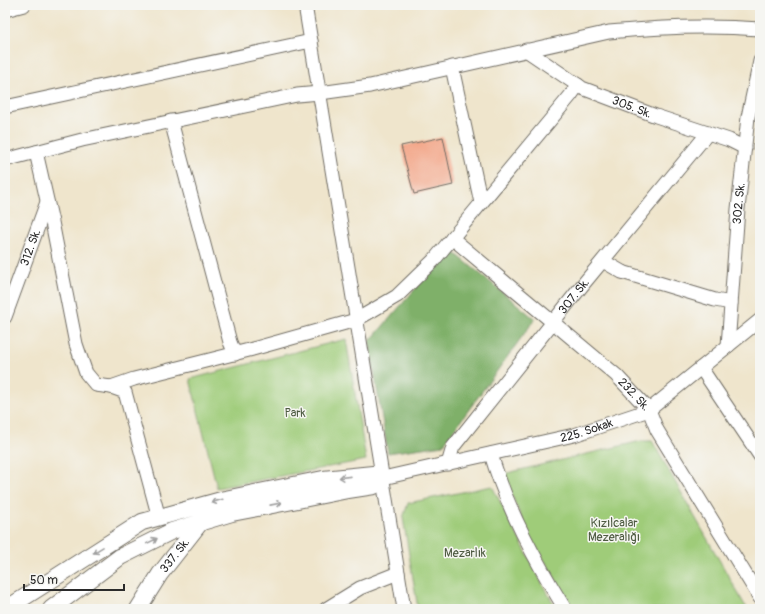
<svg xmlns="http://www.w3.org/2000/svg" width="765" height="614" viewBox="0 0 765 614" font-family="Pangolin,sans-serif">
<style>
.green{fill:#9fcc79;stroke:#657c52}
.forest{fill:#7fb069;stroke:#556e4a}
.building{fill:#f3a587}
.lines{fill:none;stroke-linecap:round;stroke-linejoin:round}
.minor-casing{stroke:#706c63;stroke-width:15}
.tertiary-casing{stroke:#706c63;stroke-width:18}
.minor{stroke:#fff;stroke-width:13}
.tertiary{stroke:#fff;stroke-width:16}
.oneway{stroke:#a0a0a0}
.labels{text-anchor:middle;dominant-baseline:central;stroke-width:3;stroke-linejoin:round;paint-order:stroke}
.street-label{font-size:12px;fill:#2b2b2b;stroke:#f6f6f2}
.park-label{font-size:12px;fill:#4e5b42;stroke:#f6f6f2}
</style>
<rect width="100%" height="100%" fill="#f6f6f2"/>
<filter id="ink" filterUnits="userSpaceOnUse"><feTurbulence type="fractalNoise" baseFrequency=".025" numOctaves="2"/><feDisplacementMap in="SourceGraphic" scale="8" xChannelSelector="R" yChannelSelector="G"/><feConvolveMatrix kernelMatrix="1 2 1 2 8 2 1 2 1" color-interpolation-filters="sRGB"/></filter>
<filter id="wash" filterUnits="userSpaceOnUse"><feTurbulence type="fractalNoise" baseFrequency=".012" numOctaves="4" result="noise"/><feDisplacementMap in="SourceGraphic" scale="16" xChannelSelector="R" yChannelSelector="G"/><feGaussianBlur stdDeviation="0.9" result="paint"/><feColorMatrix in="noise" values="0 0 0 0 0 0 0 0 0 0 0 0 0 0 0 0 0 1.4 0 .05"/><feComposite in="paint" operator="in"/></filter>
<g filter="url(#wash)">
<rect width="100%" height="100%" fill="#efe5cc"/>
<path class="green" d="M346,339l20,121 -149,28 -27,-109z
M641,441h11l95,168h-173l-47,-77 -24,-58z
M492,486l53,103 12,20h-139l-15,-91 5,-15z"/>
<path class="forest" d="M450,249l85,70 -92,126 -55,8 -19,-111z"/>
<g id="blocks">
<path class="building" d="M443,137l10,48 -39,9 -13,-48z"/>
</g>
</g>
<g filter="url(#ink)">
<use href="#blocks" fill-opacity="0" stroke="#706c63" stroke-width="1"/>
<g class="lines">
<defs>
<g id="minor">
<path d="M305,5l99,604"/>
<path d="M5,10l19,-5"/>
<path id="s1" d="M526,50l56,38 74,28 73,24 16,8"/>
<path d="M452,67l29,136"/>
<path d="M5,107l306,-66"/>
<path d="M171,121l59,221 5,12"/>
<path d="M36,152l16,70 24,122 10,29 10,12 15,2 14,5 34,126"/>
<path d="M5,160l77,-20 215,-45 23,-2 50,-7 239,-54c50,-5 101,-7 151,-3"/>
<path id="s2" d="M452,238l164,137 33,35 8,20 103,168"/>
<path d="M603,261l19,11 93,28 16,3"/>
<path id="s3" d="M5,317l42,-115"/>
<path id="s4" d="M728,346l10,-137 10,-92 12,-56"/>
<path d="M701,368l59,88"/>
<path d="M111,387l23,-8 115,-29 107,-30 41,-24 37,-36 137,-165 7,-10"/>
<path d="M491,454c16,55 44,106 74,155"/>
<path id="s5" d="M448,464l5,-17 132,-165 123,-149"/>
<path id="s6" d="M383,478l191,-43 75,-25 111,-90"/>
<path d="M326,609l34,-21 38,-15"/>
</g>
<g id="tertiary">
<path d="M6,609l136,-87 83,-23 98,-20 50,-5 10,4 -9,8 -26,4 -116,23 -60,18 -52,26 -69,52"/>
<path id="s7" d="M138,609l22,-35 40,-51"/>
</g>
</defs>
<use href="#minor" class="minor-casing"/>
<use href="#tertiary" class="tertiary-casing"/>
<use href="#minor" class="minor"/>
<use href="#tertiary" class="tertiary"/>
</g>
<defs><path id="oneway-shaft" d="M-6 0H5M1.5-3L5.5 0L1.5 3" fill="none" stroke-width="1.6" stroke-linecap="round" stroke-linejoin="round"/></defs>
<g class="oneway">
<use href="#oneway-shaft" transform="translate(345 477) rotate(174)"/>
<use href="#oneway-shaft" transform="translate(217 501) rotate(164)"/>
<use href="#oneway-shaft" transform="translate(276 504) rotate(-11)"/>
<use href="#oneway-shaft" transform="translate(152 541) rotate(-26)"/>
<use href="#oneway-shaft" transform="translate(98 550) rotate(148)"/>
</g>
</g>
<g class="labels">
<g class="street-label">
<text stroke="none"><textPath href="#s1" startOffset="121">305. Sk.</textPath></text>
<text stroke="none"><textPath href="#s4" startOffset="143">302. Sk.</textPath></text>
<text stroke="none"><textPath href="#s3" startOffset="74">312. Sk.</textPath></text>
<text stroke="none"><textPath href="#s5" startOffset="211">307. Sk.</textPath></text>
<text stroke="none"><textPath href="#s2" startOffset="240">232. Sk.</textPath></text>
<text stroke="none"><textPath href="#s6" startOffset="209">225. Sokak</textPath></text>
<text stroke="none"><textPath href="#s7" startOffset="65">337. Sk.</textPath></text>
</g>
<g class="park-label">
<text x="295" y="413">Park</text>
<text x="614" y="523">Kızılcalar<tspan x="614" dy="14">Mezeralığı</tspan></text>
<text x="465" y="553">Mezarlık</text>
</g>
</g>
<rect width="765" height="614" fill="none" stroke="#f6f6f2" stroke-width="20"/>
<path d="M24 584v6h100v-6" fill="none" stroke="#2b2b2b" stroke-width="2"/>
<text x="30" y="584" font-size="12" fill="#2b2b2b" stroke="#f6f6f2" stroke-width="3" paint-order="stroke">50 m</text>
</svg>
